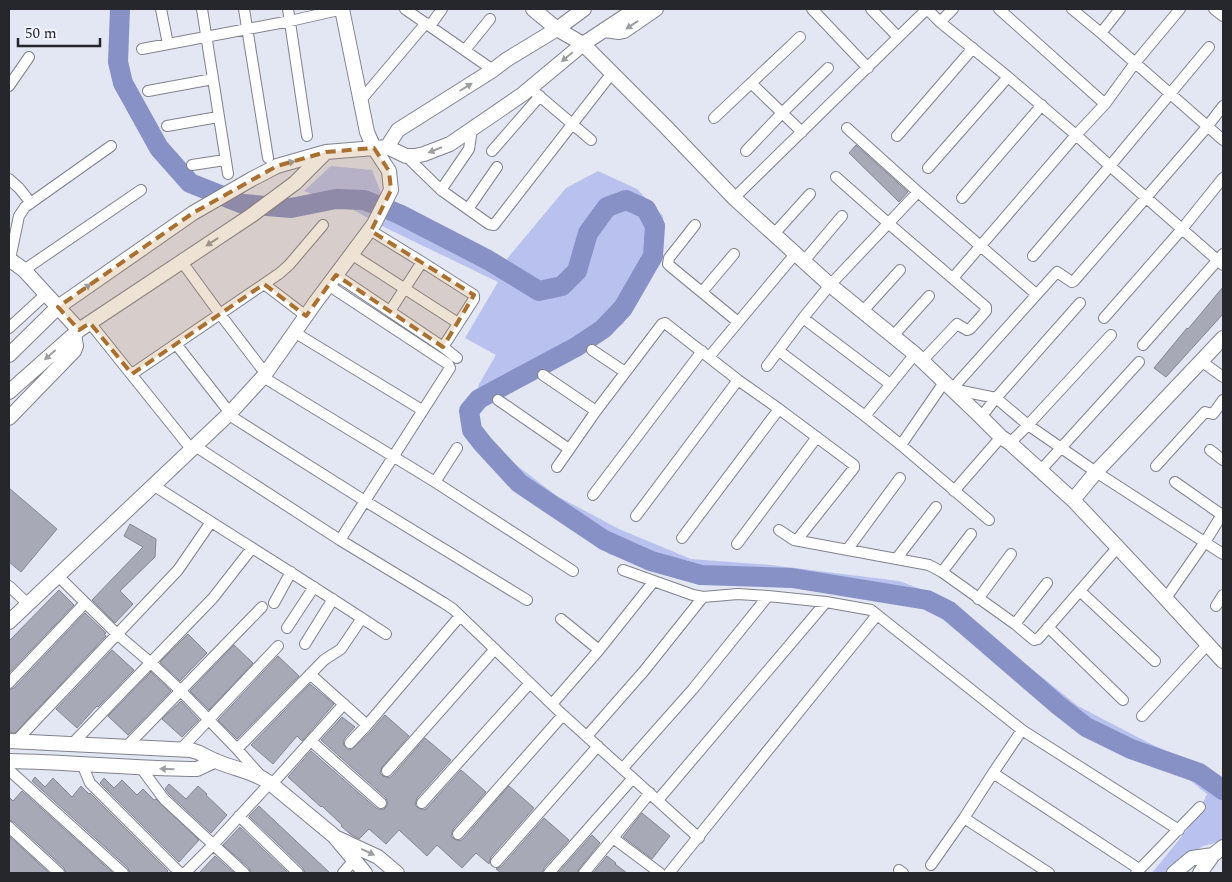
<svg xmlns="http://www.w3.org/2000/svg" width="1232" height="882" viewBox="0 0 1232 882" font-family="Spectral,serif">
<style>
.green{fill:#b9c2ee}
.lines{fill:none;stroke-linecap:round;stroke-linejoin:round}
.river{stroke:#8791c6;stroke-width:20}
.building{fill:#a7aab6;stroke:#848792}
.street-casing{stroke:#80838e;stroke-width:12}
.secondary-casing{stroke:#80838e;stroke-width:16}
.street{stroke:#fff;stroke-width:10}
.secondary{stroke:#fff;stroke-width:14}
.oneway{fill:#9d9ea0}
.marked{fill:#a9702f;fill-opacity:0.2;stroke:#a9702f;stroke-width:4;stroke-dasharray:10 6;stroke-linejoin:round}
</style>
<rect width="100%" height="100%" fill="#e3e6f3"/>
<path class="green" d="M331,166l41,4 9,23 40,24 85,43 60,-72 32,-17 39,18 26,27 -1,31 -21,43 -18,34 -111,65 -27,14 -7,-17 18,-31 -31,-17 33,-56 -114,-55 -36,-20 -44,-16z
M473,446l21,2 63,48 62,33 72,30 80,6 128,16 43,16 136,109 67,35 52,25 26,18v68l-5,-10 -15,4 -23,15 -13,12h-15l43,-53 12,-26 -25,-20 -97,-44 -35,-23 -125,-102 -100,-15 -56,-4 -79,-8 -81,-24 -24,-20 -75,-56z"/>
<g class="lines">
<path class="river" d="M120,9l-2,53 5,21 36,65 31,35 53,21 48,4 45,-9 28,1 35,14 89,46 51,31 23,-5 15,-15 11,-38 19,-26 19,-7 20,9 9,17 -2,30 -30,52 -20,21 -27,18 -97,52 -10,12 3,19 11,14 36,39 85,57 47,21 50,14 91,3 135,22 22,11 109,94 28,22 45,22 68,24 24,17"/>
</g>
<path class="building" d="M856,145l52,47 -9,10 -50,-49z
M1223,287v27l-57,63 -12,-9 33,-40 1,1z
M9,488l48,41 -36,43 -12,-10z
M130,524l26,15 -1,18 -35,34 13,13 -18,19 -23,-23 51,-53 -19,-11z
M59,590l15,15 -65,68v-32z
M85,613l21,20 -2,1 2,2 -91,97 -6,-1v-42l5,-2z
M188,634l19,19 -27,28 -20,-19z
M234,645l19,18 -44,47 -19,-19z
M112,650l22,20 -36,37 -1,-1 -1,1 -19,21 -21,-19z
M278,656l21,20 -62,63 -19,-19z
M151,672l20,19 -43,44 -20,-19z
M310,684l24,20 -32,37 -5,-5 -24,28 -22,-19z
M181,701l18,19 -17,17 -20,-18z
M385,715l24,21 -27,31 -2,6 3,3 6,2 3,-2 33,-38 26,22 -34,38 -2,7 3,3 6,2 3,-2 34,-38 25,22 -33,37 -2,7 3,3 6,2 3,-2 46,-53 25,22 -43,49 -2,7 -13,-11 -14,15 -25,-23 -10,11 -28,-26 -13,14 -17,-15 -10,10 -9,-5 -9,-8 1,-1 -20,-19 -1,1 -33,-30 23,-26 65,57 4,2 4,-1 2,-2 2,-3 -2,-6 -65,-58 21,-23 13,10 -10,11 -2,4 1,3 2,3 3,2 3,-1 20,-19z
M35,777l10,10 8,-9 19,19 9,-11 8,8 1,-1 78,78 -2,2h-36l-2,-5 -96,-87z
M104,778l10,10 8,-8 15,15 6,-6 11,11 2,-1 43,41 -20,22 -79,-79z
M169,784l17,15 12,-13 9,8 -1,1 21,20 -16,18 -42,-39 -4,-5z
M22,791l91,82h-47l-2,-5 -50,-46 -5,-2v-23l4,4z
M259,806l37,35 34,32h-25l-2,-5 -54,-52z
M642,813l28,23 -18,23 -29,-22z
M544,818l25,22 -25,28 -2,5h-41l-5,-4 5,-2z
M240,827l48,46h-37l-2,-5 -26,-23z
M592,835l8,8 -21,26 -2,4h-19z
M9,836l40,37h-40z
M215,856l19,17h-35z
M607,856l9,7 -1,1 12,9h-34z"/>
<g class="lines">
<defs>
<path id="street" d="M161,9l7,35
M202,9l26,165
M244,9l24,149
M288,9l19,127
M405,9l88,61
M812,9l56,59
M871,9l27,28
M927,9l13,13 68,55 68,58 34,31 113,99
M999,9l106,95
M1072,9l29,24 122,107
M1214,9l9,7
M940,22l13,-13
M430,26l12,-17
M1101,33l19,-24
M142,49l148,-28 53,-12
M465,50l25,-31
M751,83l51,49
M9,86l20,-29
M530,88l61,52
M148,91l65,-12
M361,100l65,-77
M714,118l86,-81
M167,126l51,-9
M847,128l71,64 118,102
M897,136l76,-88
M492,151l48,-55
M746,151l36,-38 46,-45
M406,156l35,34 48,34 5,1 118,-152
M192,165l33,-5
M928,168l80,-91
M836,177l52,46 98,84v4l-16,18 -3,1 -10,-6 -2,2 -33,35
M9,179l10,9 12,15
M441,190l28,-41 3,-20
M734,198l193,-189
M962,198l80,-93
M468,209l29,-42
M695,225l-26,33 -1,6 2,2 68,56
M370,230l52,32 52,33v4l-31,48
M774,234l36,-40
M351,254l107,69
M1033,256l77,-90 99,-119
M10,259l9,-43 6,-9 86,-61
M804,261l38,-45
M182,262l38,52 45,59
M24,270l117,-80
M336,275l107,72 14,11
M953,278l123,-143 29,-31 30,-41 45,-54
M264,284l42,32
M328,285l120,79 2,4 -110,172
M702,292l32,-38
M390,311l32,-49
M863,311l37,-41
M803,318l87,66
M1104,318l78,-89 41,-51
M90,323l102,127
M9,328l37,-34
M294,332l128,78
M893,336l36,-40
M176,344l54,69
M1143,345l80,-91
M592,350l33,22
M779,351l86,65 36,29 88,75
M709,357l87,-104
M1201,361l22,16
M767,366l36,-48 27,-33 88,-93
M132,374l148,-101 9,-8 34,-40
M543,375l53,36
M263,377l172,105 138,89
M952,389l104,-116 1,-1 15,10 2,-1 133,-154 16,-21
M952,389l44,9 32,27 68,47 127,82
M498,400l71,49
M229,415l136,86 162,99
M865,416l50,-62
M981,417l15,-19 84,-95
M1010,443l18,-18 83,-90
M901,445l44,-64
M195,446l145,94 104,63 9,6 110,106 136,123
M1210,450l13,10
M1156,466l49,-54 8,2 10,-14
M557,467l39,-56 66,-87 3,-1 73,57 41,29 75,56v3l-57,72
M1040,471l99,-109
M435,482l22,-34
M1175,482l47,33
M153,485c78,50 156,98 233,149
M954,491l47,-54
M593,495l109,-144
M636,516l102,-136
M779,530l15,10 135,25 13,7 73,52 19,16 4,-1 79,-91
M682,538l97,-129
M737,544l80,-107
M847,550l53,-72
M897,558l39,-51
M623,570l70,25 10,2 35,-3 30,2 58,6 45,8 151,120 157,100
M942,572l29,-38
M57,575l61,60 32,27 31,29 56,58 23,26
M9,586l19,18
M1080,591l75,70
M1166,598l39,-56 18,-29
M978,599l33,-45
M274,603l17,-31
M1216,606l7,-11
M561,619l38,31
M1015,624l32,-41
M1048,627l75,73
M287,628l27,-41
M305,644l28,-45
M310,674l57,51
M9,683l76,-80
M552,704l47,-54 55,-69
M1142,716l66,-72
M587,736l57,-65 59,-74
M16,741l162,-171 33,-48
M311,741l70,62
M350,743l17,-18 93,-109
M72,744l141,-146 39,-50
M126,747l136,-140
M237,749l87,-89 17,-11 21,-31
M180,750l98,-104
M82,764l8,19 90,90
M141,768l23,31 80,74
M623,768l70,-79 75,-93
M9,770l114,103
M387,771l108,-122
M993,773l146,96
M272,784l72,-80
M658,800l168,-198
M422,803l108,-120
M239,816l59,57
M964,818l85,55
M9,827l50,46
M458,834l105,-119
M613,838l47,35
M496,862l102,-116
M931,865l33,-47 29,-45 29,-43
M899,870l4,3
M185,873l28,-28 57,-62
M343,873l11,-13
M549,873l84,-95
M584,873l66,-80
M669,873l208,-258
M1136,873l64,-66"/>
<path id="secondary" d="M533,9l24,20 26,15 83,83 68,71 96,87 85,69 66,63 20,20 9,6 63,57 83,88 67,73
M604,30l15,2 5,-1 32,-22
M387,147l11,-17 95,-60 13,-10 51,-31 27,-20
M9,259l15,11 55,60
M9,355l49,-48 135,-94 59,-34 25,-13 49,-14 61,-5 19,9h9l9,-2 26,-10 73,-50 60,-50 53,-35
M9,392l70,-62 173,-115 43,-32 30,-30
M9,418l65,-67 2,-5 -2,-12
M1073,500l23,-28 127,-134
M9,622l221,-209 33,-36 52,-74 59,-79 17,-34 -2,-19 -15,-23 -7,-16 -25,-123
M9,741l182,9c12,3 14,7 25,11 18,8 37,10 54,22l64,53 31,37
M9,761c60,1 120,7 181,8h7l17,-8
M337,838l41,19 19,16
M1174,873l18,-15 21,-3
M1200,873l13,-18 10,-8"/>
</defs>
<use href="#street" class="street-casing"/>
<use href="#secondary" class="secondary-casing"/>
<use href="#street" class="street"/>
<use href="#secondary" class="secondary"/>
</g>
<defs><path id="oneway-solid" d="M-6-.8H1V-3.2L6.5 0L1 3.2V.8H-6Z" transform="scale(1.25)"/></defs>
<g class="oneway">
<use href="#oneway-solid" transform="translate(632 25) rotate(146)"/>
<use href="#oneway-solid" transform="translate(567 57) rotate(140)"/>
<use href="#oneway-solid" transform="translate(466 87) rotate(-32)"/>
<use href="#oneway-solid" transform="translate(435 150) rotate(158)"/>
<use href="#oneway-solid" transform="translate(288 163) rotate(-15)"/>
<use href="#oneway-solid" transform="translate(212 242) rotate(146)"/>
<use href="#oneway-solid" transform="translate(85 288) rotate(-35)"/>
<use href="#oneway-solid" transform="translate(50 355) rotate(139)"/>
<use href="#oneway-solid" transform="translate(167 769) rotate(-179)"/>
<use href="#oneway-solid" transform="translate(368 852) rotate(25)"/>
</g>
<path class="marked" d="M374,148l15,23 2,19 -20,41 103,64 -31,52 -107,-72 -30,41 -42,-32 -132,90 -42,-51 -11,7 -21,-23 135,-94 84,-47 49,-14z"/>
<rect width="1232" height="882" fill="none" stroke="#26272c" stroke-width="20"/>
<path d="M18 38v8h82v-8" fill="none" stroke="#26272c" stroke-width="2.5"/>
<text x="25" y="38" font-size="15" fill="#26272c" stroke="#f1f4fe" stroke-width="4" paint-order="stroke">50 m</text>
</svg>
